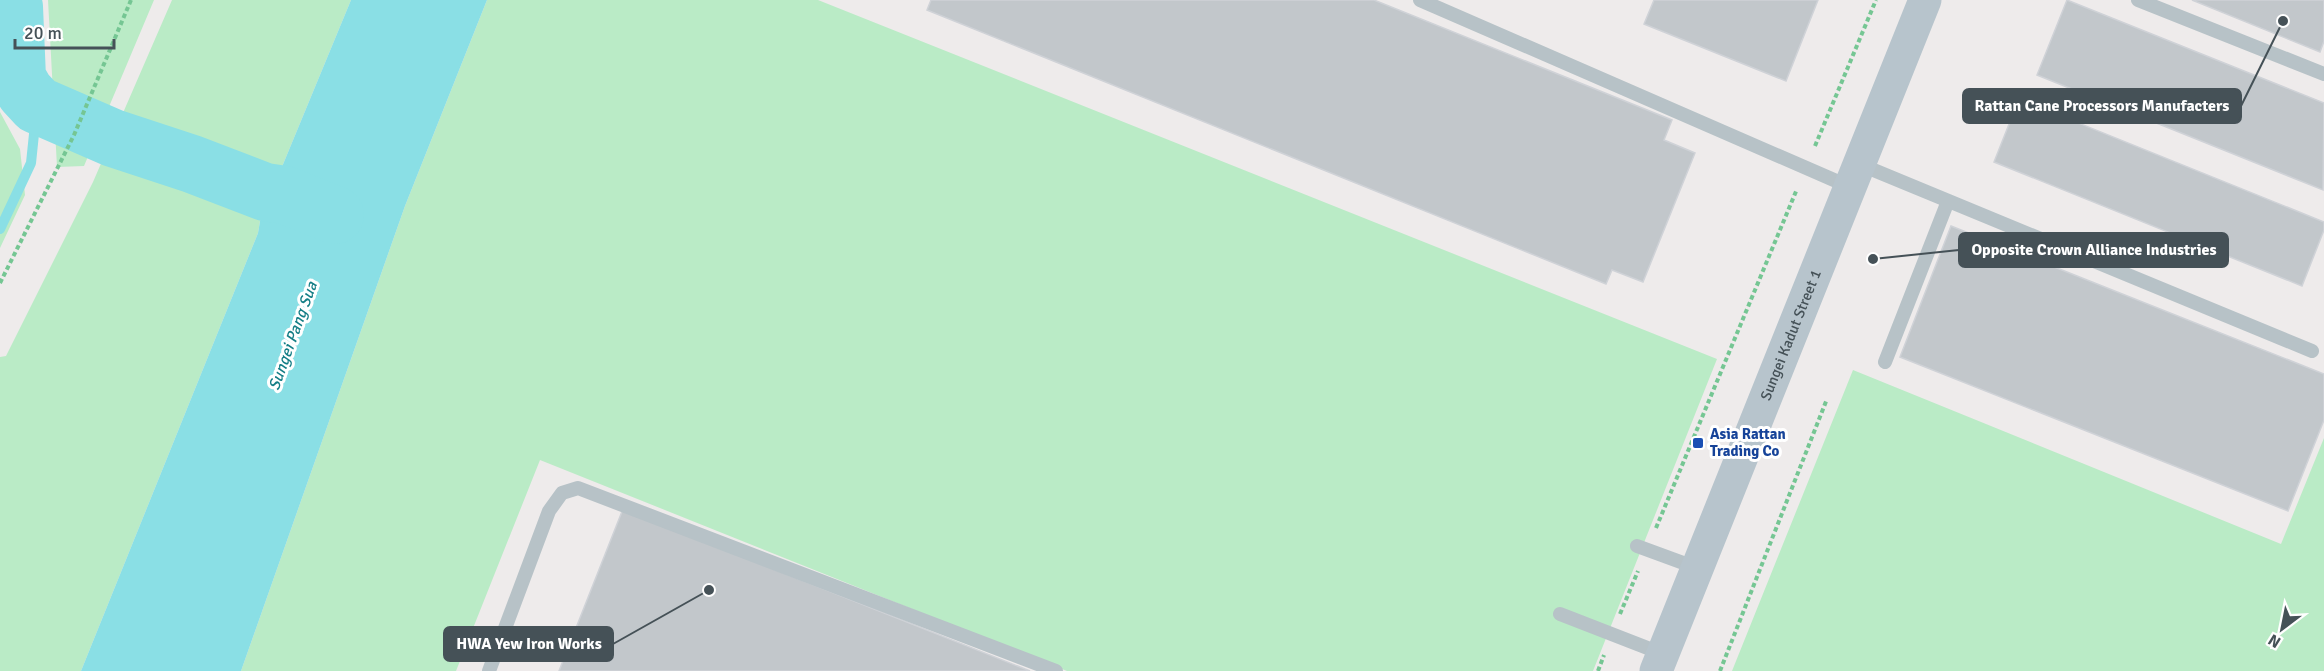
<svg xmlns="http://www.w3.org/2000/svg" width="2324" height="671" viewBox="0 0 2324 671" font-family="Signika,sans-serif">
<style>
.green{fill:#baebc6}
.water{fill:#8adfe5}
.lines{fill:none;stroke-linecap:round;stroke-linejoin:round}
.stream{stroke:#8adfe5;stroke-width:10}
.river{stroke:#8adfe5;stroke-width:58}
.building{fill:#c2c7cb;stroke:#cfd2d7;stroke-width:1.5}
.path{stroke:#75c693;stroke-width:4;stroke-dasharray:4.5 3;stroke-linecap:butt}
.lane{stroke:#b7c2c7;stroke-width:14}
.secondary{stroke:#b7c4cc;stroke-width:33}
.transit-dot{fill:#1a4fb4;stroke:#fff;stroke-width:2}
.labels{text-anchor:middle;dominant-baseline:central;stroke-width:6;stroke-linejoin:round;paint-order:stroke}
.street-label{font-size:15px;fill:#455157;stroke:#fff}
.transit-label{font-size:15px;font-weight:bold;fill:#164399;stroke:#fff;text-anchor:start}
.water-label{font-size:16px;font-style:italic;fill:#147e86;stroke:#fff}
.leader{fill:none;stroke:#455157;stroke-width:2}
.callout-dot{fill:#455157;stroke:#fff;stroke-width:2}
.callout{fill:#455157;stroke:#455157;stroke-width:2}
.callout-label{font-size:16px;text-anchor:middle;font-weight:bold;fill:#fff}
</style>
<rect width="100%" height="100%" fill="#eeebeb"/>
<path class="green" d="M48,0h106l-70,166 -27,1z
M172,0h179l-72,174 -14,18 -7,41 -177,438h-81v-314l6,-1 87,-174z
M487,0h331l899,359 -124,312h-526l-527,-211 -84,211h-215l164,-465z
M0,112l20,37 5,46 -25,53z
M1853,370l428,174 43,-106v233h-592z"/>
<path class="water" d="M351,0h136l-82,206 -164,465h-160l177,-438 7,-41 14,-18z"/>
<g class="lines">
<path class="stream" d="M0,229l31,-66 6,-58"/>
<path class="river" d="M11,0l3,7 3,71 8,14 12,13 76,33 79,26 73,28 20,3 50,20"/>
</g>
<path class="building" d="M931,0h443l298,120 -8,20 31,13 -52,129 -31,-12 -6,14 -679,-274z
M1654,0h164l-32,81 -142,-57z
M2067,0l257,103 -1,87 -286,-115z
M2192,0h132v41l-4,11z
M2019,99l305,123v8l-22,56 -308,-124z
M1951,226l373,148v46l-36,91 -388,-154z
M623,509l407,162h-471z"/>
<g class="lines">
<path class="path" d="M1815,146l61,-146
M0,283l74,-148 57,-135
M1656,528l141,-339
M1620,614l18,-43
M1598,671l6,-16
M1720,671l107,-272"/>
<path class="lane" d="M1420,0l430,187
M2138,0l186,74
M1859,164l453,187
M1885,362l63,-161
M1637,546l60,22
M1560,614l103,40
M489,671l60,-160 13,-18 16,-5 478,183"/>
<path class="secondary" id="s1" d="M1656,671l269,-671"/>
</g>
<rect class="transit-dot" x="1692" y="437" width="12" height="12" rx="3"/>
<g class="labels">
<g class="street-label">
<text stroke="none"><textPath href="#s1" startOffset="362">Sungei Kadut Street 1</textPath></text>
</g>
<g class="transit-label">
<text x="1710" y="434">Asia Rattan<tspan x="1710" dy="17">Trading Co</tspan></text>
</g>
<g class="water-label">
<text transform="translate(293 336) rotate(-70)">Sungei Pang Sua</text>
</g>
</g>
<path class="leader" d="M2283 21L2241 106M1873 259L1959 250M709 590L613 644"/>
<g class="callout-dot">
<circle cx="2283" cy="21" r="6"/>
<circle cx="1873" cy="259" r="6"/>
<circle cx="709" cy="590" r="6"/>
</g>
<g class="callout">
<rect x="1963" y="89" width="278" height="34" rx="6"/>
<rect x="1959" y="233" width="269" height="34" rx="6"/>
<rect x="444" y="627" width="169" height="34" rx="6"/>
</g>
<g class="callout-label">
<text x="2102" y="111">Rattan Cane Processors Manufacters</text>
<text x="2094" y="255">Opposite Crown Alliance Industries</text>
<text x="529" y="649">HWA Yew Iron Works</text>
</g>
<g transform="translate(2282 629) rotate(212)" stroke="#ffffff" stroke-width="4.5" paint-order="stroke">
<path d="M0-4.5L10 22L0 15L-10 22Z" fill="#455157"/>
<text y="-9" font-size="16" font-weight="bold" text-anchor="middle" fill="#455157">N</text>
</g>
<path d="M15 39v9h99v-9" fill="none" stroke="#455157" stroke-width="3"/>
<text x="24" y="39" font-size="18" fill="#455157" stroke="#ffffff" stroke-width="4.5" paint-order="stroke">20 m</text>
</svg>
